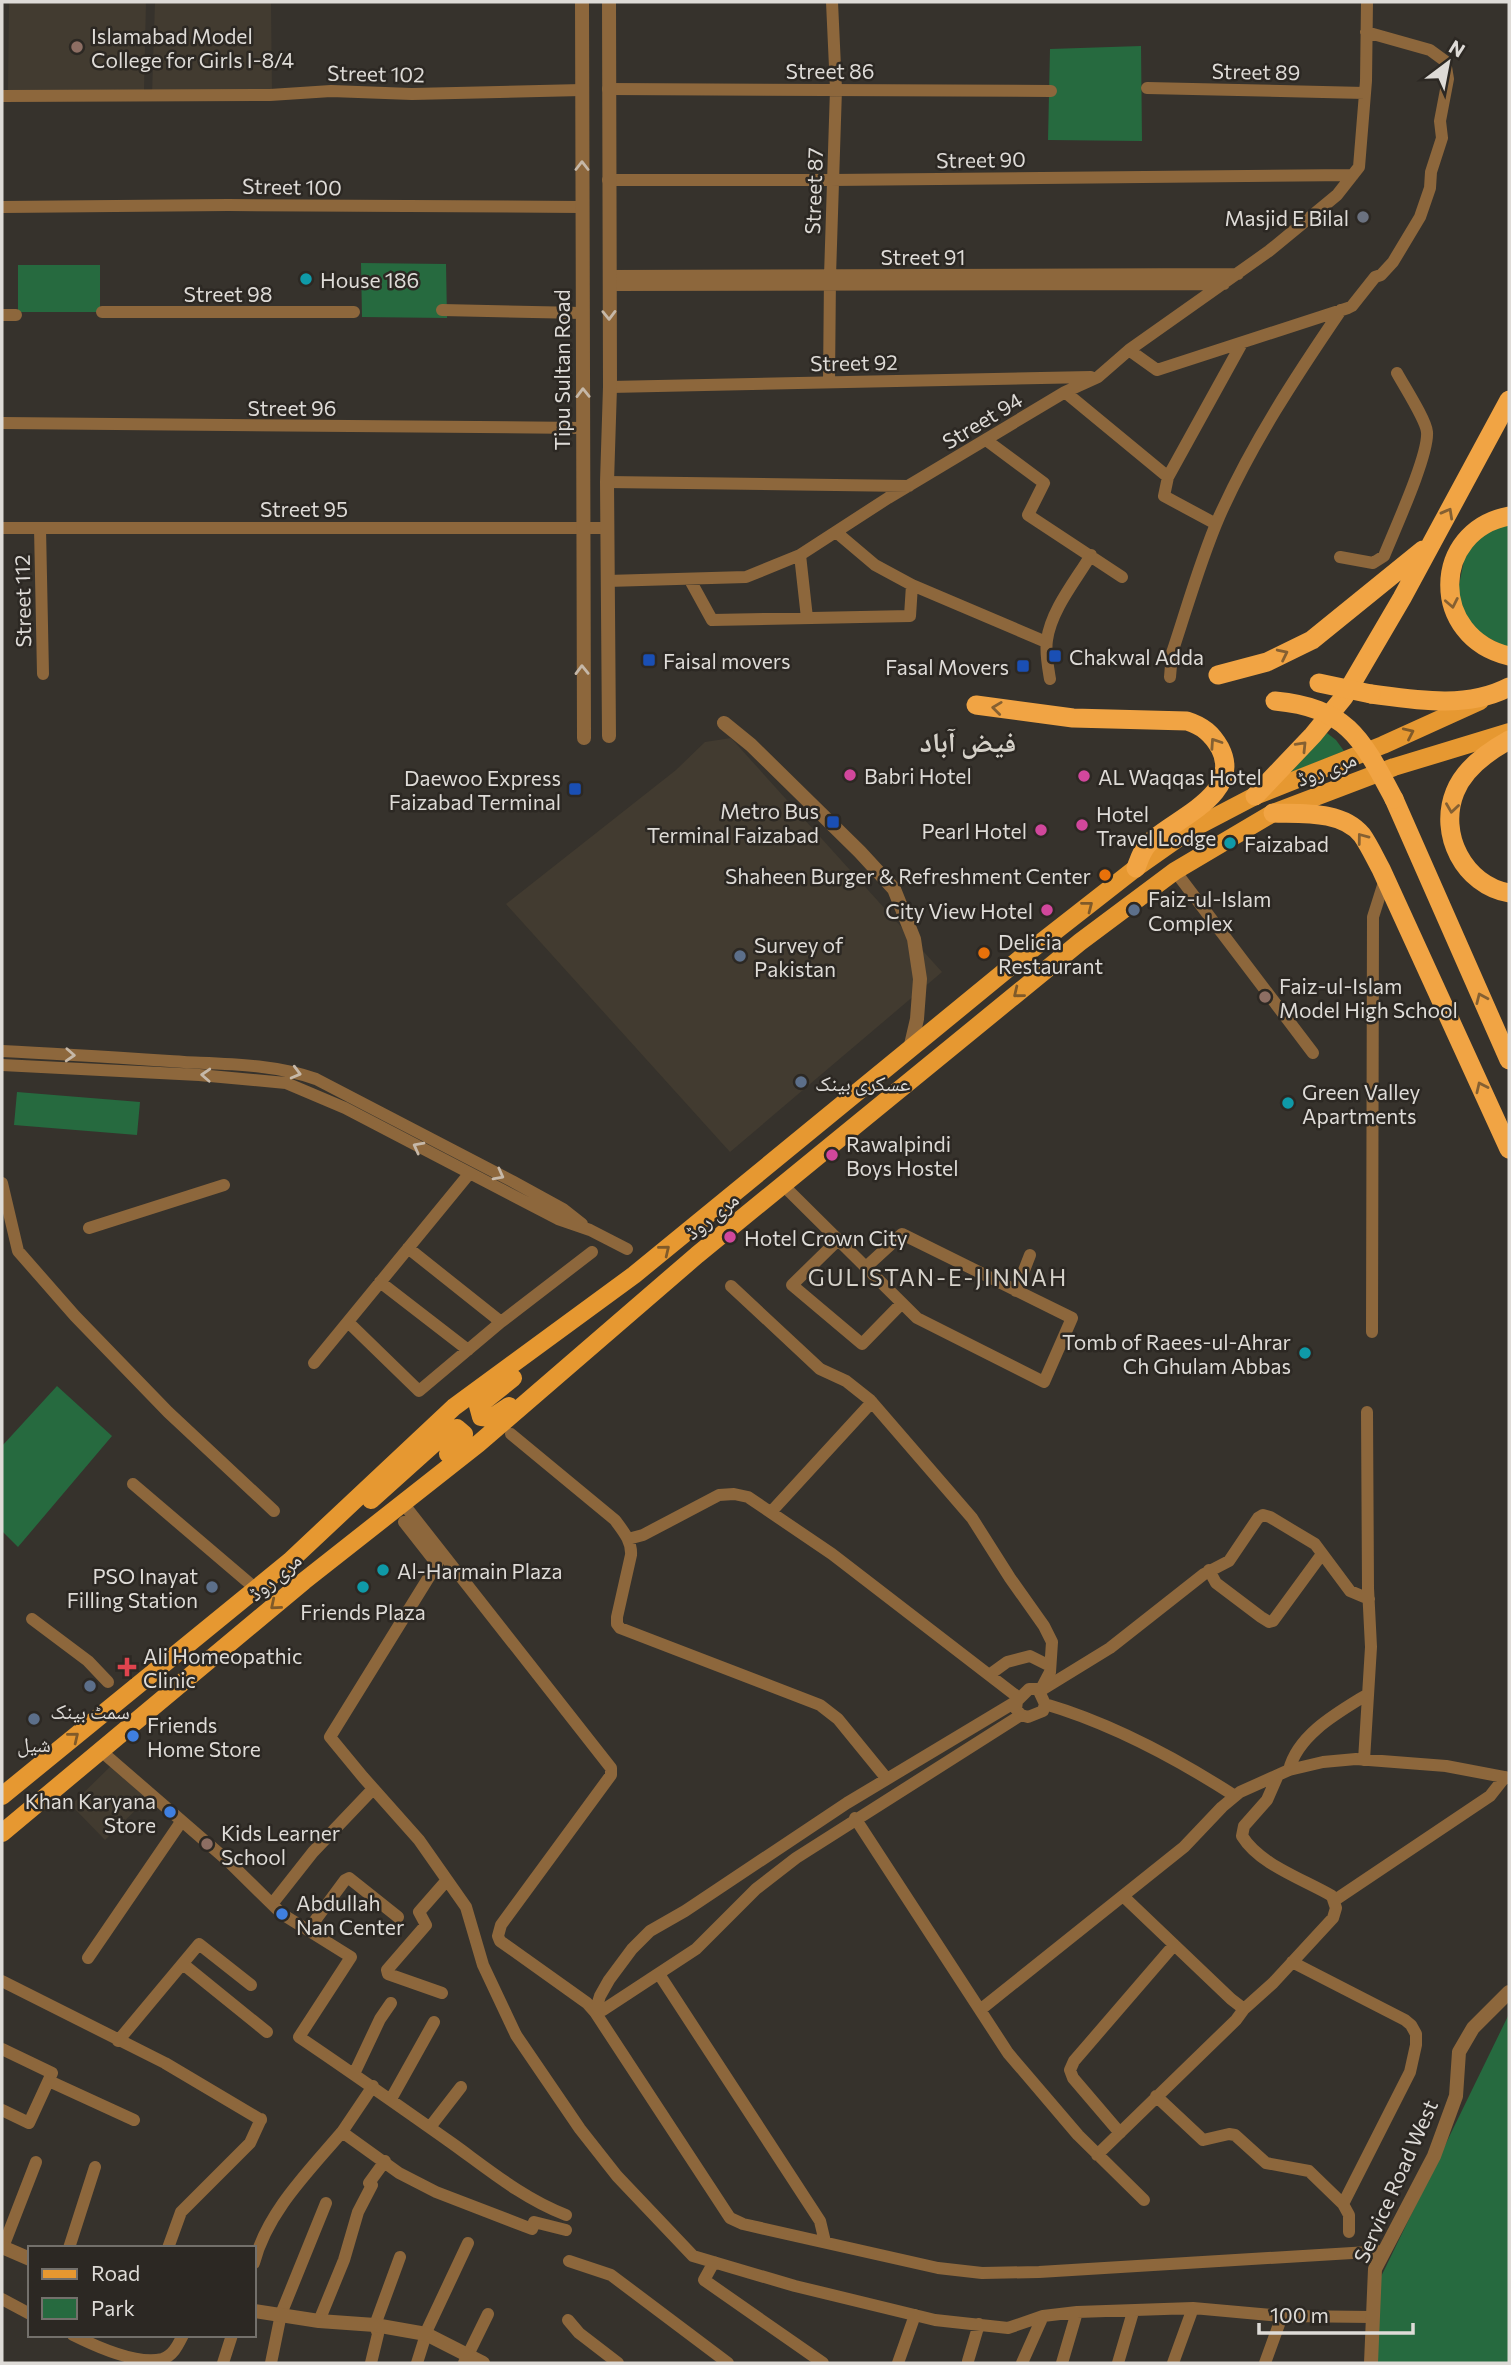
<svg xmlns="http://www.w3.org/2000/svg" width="1511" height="2365" viewBox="0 0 1511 2365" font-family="Commissioner,'Noto Naskh Arabic',sans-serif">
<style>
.built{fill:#423b30}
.green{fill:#266a3f}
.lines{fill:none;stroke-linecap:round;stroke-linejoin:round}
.minor{stroke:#8d673c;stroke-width:12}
.tertiary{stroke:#8d673c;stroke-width:14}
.primary{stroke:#e69831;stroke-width:18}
.trunk{stroke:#f1a444;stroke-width:19}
.trunk-bridge{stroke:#f1a444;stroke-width:19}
.oneway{stroke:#c6b8a8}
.oneway2{stroke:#856032}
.oneway3{stroke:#805a29}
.education-dot{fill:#8d6e63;stroke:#2c2823;stroke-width:2.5}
.worship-dot{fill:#6b7280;stroke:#2c2823;stroke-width:2.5}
.culture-dot{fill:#0f9aa8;stroke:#2c2823;stroke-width:2.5}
.transit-dot{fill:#1a4fb4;stroke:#2c2823;stroke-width:2.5}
.hotel-dot{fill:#d1479c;stroke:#2c2823;stroke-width:2.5}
.food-dot{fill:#e8710a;stroke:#2c2823;stroke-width:2.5}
.service-dot{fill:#5c6f8a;stroke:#2c2823;stroke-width:2.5}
.health-dot{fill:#e0444e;stroke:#2c2823;stroke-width:2.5}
.shop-dot{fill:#3f7fe0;stroke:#2c2823;stroke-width:2.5}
.labels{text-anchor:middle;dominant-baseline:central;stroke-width:5;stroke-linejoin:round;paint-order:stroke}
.poi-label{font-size:21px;fill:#dedbd7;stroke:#2c2823;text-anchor:start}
.street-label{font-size:21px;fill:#dedbd7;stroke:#2c2823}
.neighbourhood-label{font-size:23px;letter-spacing:2px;fill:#d5d1c9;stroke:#2c2823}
.district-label{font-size:28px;font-weight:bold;fill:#d5d1c9;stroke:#2c2823}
</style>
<rect width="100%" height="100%" fill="#36322c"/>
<path class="built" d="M9,2h137l-2,89 -136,1z
M155,2h116l1,92h-120z
M731,738l211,234 -212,180 -224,-248 170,-134 29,-28z
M114,1763l34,35 -43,42 -34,-35z"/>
<path class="green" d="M1141,46l1,95 -94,-1 2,-91z
M361,263l85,1 1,54 -85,-1z
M18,265h82v47h-82z
M1509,522v127l-38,-21 -14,-33 9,-45 12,-14z
M1327,733l9,7 8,11 -54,22z
M17,1092l123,10 -3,33 -123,-10z
M57,1386l55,50 -94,111 -16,-16v-85z
M1509,2014v349h-132l-4,-70z"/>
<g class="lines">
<path class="minor" d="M1147,88l218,5
M608,89l443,2
M2,96l268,-1 61,-4 81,3 170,-4
M608,180h224l521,-5
M2,207l226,-2 354,2
M609,276l629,-2
M609,285l615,-1
M442,310l140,3
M102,312h252
M2,315h14
M1129,350l28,20 191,-62 4,-2 23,-29 6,-2 12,-13 27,-45 10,-29 1,-16 11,-34 -2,-17 8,-42 -3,-18 -15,-11 -64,-18
M829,381l1,-105 6,-187 -4,-87
M610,387l481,-10
M1065,392l103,85
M2,423l581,5
M986,440l58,43 -16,32 94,62
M607,482l302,4
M1216,524l-52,-28 4,-19 74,-134
M2,528h605
M40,528l3,146
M836,532l39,33 37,20 134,57
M800,555l7,63
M1340,557l33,6 11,-7c10,-25 45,-101 43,-124 -1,-12 -23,-46 -30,-59
M690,580l22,40 198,-4 2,-31
M607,581l139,-4 54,-22 88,-57 177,-106 33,-15 31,-27 140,-99 68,-56 22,-28 7,-86 1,-79
M1170,677l2,-24c15,-45 28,-92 47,-136 33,-74 77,-141 122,-207
M1050,679c-2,-12 -5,-27 -3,-39 4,-30 29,-60 44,-85
M1175,871l138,182
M2,1051c61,3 121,7 182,11 44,2 90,2 132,17l196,102 51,28 19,15
M2,1065l197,10 87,8 59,25 213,111 32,11 37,19
M2,1183l16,68 57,65 93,96 106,99
M784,1185l6,7 127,126 127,64 28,-64 -170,-84 -36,33
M89,1228l135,-43
M838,1240l-46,45 70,59 40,-41
M408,1248l93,74
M380,1282l88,68
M731,1286l89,83 26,12 24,19 102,118 38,60 34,48 8,16 -2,30 -10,19
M1016,1291l14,-36
M348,1322l71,69 82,-69 91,-70
M1372,1332l1,-415 12,-38
M314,1363l155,-189
M511,1434l104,86c8,11 17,21 16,35l-14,62v7l3,4 200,77 18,14 49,60
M133,1484l123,105
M402,1502l209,266v7l-110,150 -3,11 2,5 87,62 8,9 135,206 13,6 195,44 44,5 57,-1 346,-21
M771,1512l101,-110
M404,1522l33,42 -107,173 33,40 56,63 47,67 17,58 33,70 64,94 37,47 76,80 102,30 140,34 73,8 35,-12 34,-4 116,-4 89,8 90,1
M628,1539l15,-4 76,-40 15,-1 14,3 84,57 187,144
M1209,1570l7,13 45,34 8,5 4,-1 49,-67
M32,1619l56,42 20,21
M989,1675l18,-13 23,-6 20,10
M1029,1689h9l7,15 -2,7 -15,6 -7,-2 -5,-6 1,-8z
M1040,1691l70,-43 94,-74 25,-13 29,-43 5,-3 7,2 45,27 35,47 19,8
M1045,1704c68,20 131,54 190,92
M101,1751l127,110 54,53 69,43 -52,80c52,35 103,71 154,107 36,26 71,55 113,71
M1364,1760l7,-113 -3,-59 -1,-176
M1289,1770c9,-36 50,-58 79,-76
M855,1818l153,235 70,82 66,65
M1123,1896l108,103 13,10 29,-26 60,-65 3,-10 -4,-12c-29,-17 -72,-31 -90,-60l2,-10 23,-26 11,-25
M1335,1900l155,-104 15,-19
M272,1904l41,-52 60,-63
M308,1930l37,-50 4,-2 49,39
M88,1958l93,-136
M1292,1962l113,58 6,5 5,9v11l-6,27 -67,132
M183,1964l84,68
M659,1974l161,247 5,21
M2,1981l163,82 96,57
M442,1993l-54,-19 -1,-4 39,-45 -7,-13 28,-32
M980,2010l204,-163 38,-40 18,-15 49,-22 34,-8 33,-3 90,7 63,12
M595,2012l5,-16 9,-16 23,-31 18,-18 35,-20 162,-108 170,-102
M595,2012l8,-2 93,-61 60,-60 40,-31 225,-143
M118,2041l81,-97 52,41
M2,2049l50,24 -23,50 -27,-13
M354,2074l26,-55 11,-16
M49,2081l85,39
M1156,2096l47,44 26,-6 6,1 31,28 43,8 34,33 6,11v17
M391,2099l43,-77
M430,2127l31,-40
M342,2132l31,-46
M1120,2133l-47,-55 -3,-8 4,-9 100,-116
M1097,2155l139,-135 8,-11
M3,2247l33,-85
M69,2248l26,-81
M168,2248l13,-36 69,-69 11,-24
M569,2261l42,14 117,88
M714,2262l-10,18 119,83
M254,2263c13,-51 55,-92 88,-131l57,41 37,19 96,37 2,-7 32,8
M2,2299l28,15
M568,2320l11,13 39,30
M319,2321l25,-61 14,-48 14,-27 -3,-2 16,-22
M73,2335c22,11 64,30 89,24 11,-3 16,-14 21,-24
M968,2361l11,-37
M223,2363l9,-28
M271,2363l10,-49 45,-111
M371,2363l7,-29 -3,-9 25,-68
M417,2363l11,-35 40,-85
M464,2363l24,-49
M898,2363l17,-48
M1022,2363l21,-47
M1062,2363l15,-51
M1118,2363l15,-51
M1173,2363l20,-55
M1265,2363l17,-47"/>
<path class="tertiary" d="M582,2l2,736
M724,723l27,22 109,107 34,37 20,50 6,40 -3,40 -7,30
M609,736l-2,-254 3,-95 -1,-385
M2,2247l28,12
M254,2311l65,10 56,4 51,9 57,29
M1371,2363l4,-94 59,-113 22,-60 3,-44 14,-24 36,-36"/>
<path class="primary" d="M509,1406l-18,12 -10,-1 -3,-11 35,-28
M371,1500l78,-70 8,-2 7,6 -1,8 -15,12
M2,1796l288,-235 164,-154 180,-132 387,-317 115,-90 54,-38 65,-34 128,-51 97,-44
M2,1833l302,-252 174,-137 219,-189 383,-313 95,-71 98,-58 121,-46 115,-35"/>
<path class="trunk" d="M1509,516c-78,15 -80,121 0,140
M1218,675l49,-13 45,-22 111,-90
M1371,694c45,6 96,15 138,-7
M976,705l97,13 114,3c16,5 25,13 33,27 24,47 -47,71 -72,96 -6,6 -9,16 -12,24
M1509,740c-20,11 -45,29 -54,52 -17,42 9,93 54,101
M1255,796l58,-61 31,-38 58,-99 107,-198
M1394,799l115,261
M1273,813c28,1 69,-3 89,22 7,10 13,23 19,34l128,280"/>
<path class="trunk-bridge" d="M1319,683l52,11
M1275,701c73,7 87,38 119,98"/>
</g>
<defs><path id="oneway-chevron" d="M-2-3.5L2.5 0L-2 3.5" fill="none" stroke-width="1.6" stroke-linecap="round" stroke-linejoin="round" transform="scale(1.75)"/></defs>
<g class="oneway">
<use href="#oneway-chevron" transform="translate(582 166) rotate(-90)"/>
<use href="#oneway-chevron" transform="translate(609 315) rotate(89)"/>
<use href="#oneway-chevron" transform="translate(583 393) rotate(-91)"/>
<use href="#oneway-chevron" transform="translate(582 670) rotate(-91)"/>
<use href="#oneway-chevron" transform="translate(70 1055) rotate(3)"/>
<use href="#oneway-chevron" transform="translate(296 1073) rotate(15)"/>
<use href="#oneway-chevron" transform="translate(206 1075) rotate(-177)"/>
<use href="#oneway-chevron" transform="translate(418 1147) rotate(-152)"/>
<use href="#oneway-chevron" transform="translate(499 1175) rotate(28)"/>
</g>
<g class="oneway2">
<use href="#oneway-chevron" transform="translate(1448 513) rotate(-61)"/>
<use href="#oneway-chevron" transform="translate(1452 603) rotate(79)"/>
<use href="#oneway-chevron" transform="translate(1283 654) rotate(-26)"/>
<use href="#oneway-chevron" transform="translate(997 708) rotate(-173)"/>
<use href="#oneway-chevron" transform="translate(1215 743) rotate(-124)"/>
<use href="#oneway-chevron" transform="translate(1302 746) rotate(-46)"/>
<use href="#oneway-chevron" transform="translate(1452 808) rotate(98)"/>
<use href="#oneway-chevron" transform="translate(1362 838) rotate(-127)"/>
<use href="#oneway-chevron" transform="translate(1481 998) rotate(-114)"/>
<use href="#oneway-chevron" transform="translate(1481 1087) rotate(-115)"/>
</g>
<g class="oneway3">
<use href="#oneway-chevron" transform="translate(1409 733) rotate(-25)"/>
<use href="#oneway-chevron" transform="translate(1088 906) rotate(-38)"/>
<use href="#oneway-chevron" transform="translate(1018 993) rotate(141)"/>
<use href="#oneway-chevron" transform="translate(665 1250) rotate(-39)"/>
<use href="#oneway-chevron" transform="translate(275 1605) rotate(140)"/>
<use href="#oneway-chevron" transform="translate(74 1737) rotate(-39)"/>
</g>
<g class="education-dot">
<circle cx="77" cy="47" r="7"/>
<circle cx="1265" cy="997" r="7"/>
<circle cx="207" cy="1844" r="7"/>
</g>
<circle class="worship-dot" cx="1363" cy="217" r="7"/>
<g class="culture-dot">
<circle cx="306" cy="279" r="7"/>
<circle cx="1230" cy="843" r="7"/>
<circle cx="1288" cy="1103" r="7"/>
<circle cx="1305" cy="1353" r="7"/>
<circle cx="383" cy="1570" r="7"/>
<circle cx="363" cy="1587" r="7"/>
</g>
<g class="transit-dot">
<rect x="1048" y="649" width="14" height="14" rx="3.5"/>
<rect x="642" y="653" width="14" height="14" rx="3.5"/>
<rect x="1016" y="659" width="14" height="14" rx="3.5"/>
<rect x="568" y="782" width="14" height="14" rx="3.5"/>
<rect x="826" y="815" width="14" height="14" rx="3.5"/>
</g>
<g class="hotel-dot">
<circle cx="850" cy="775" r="7"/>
<circle cx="1084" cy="776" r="7"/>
<circle cx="1082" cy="825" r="7"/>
<circle cx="1041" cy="830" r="7"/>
<circle cx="1047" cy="910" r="7"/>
<circle cx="832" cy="1155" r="7"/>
<circle cx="730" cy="1237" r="7"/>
</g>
<g class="food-dot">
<circle cx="1105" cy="875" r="7"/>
<circle cx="984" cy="953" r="7"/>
</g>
<g class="service-dot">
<circle cx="1134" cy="910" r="7"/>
<circle cx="740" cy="956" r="7"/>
<circle cx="801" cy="1082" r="7"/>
<circle cx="212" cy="1587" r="7"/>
<circle cx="90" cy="1686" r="7"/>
<circle cx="34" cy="1719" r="7"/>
</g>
<path class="health-dot" d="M123.5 1656.5h7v7h7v7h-7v7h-7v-7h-7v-7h7z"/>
<g class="shop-dot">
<circle cx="133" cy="1736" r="7"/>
<circle cx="170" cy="1812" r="7"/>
<circle cx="282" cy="1914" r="7"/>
</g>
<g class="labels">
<g class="poi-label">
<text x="91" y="35">Islamabad Model<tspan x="91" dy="24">College for Girls I-8/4</tspan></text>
<text x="1349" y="217" text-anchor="end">Masjid E Bilal</text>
<text x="320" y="279">House 186</text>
<text x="1069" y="656">Chakwal Adda</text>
<text x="663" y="660">Faisal movers</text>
<text x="1009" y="666" text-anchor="end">Fasal Movers</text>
<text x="864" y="775">Babri Hotel</text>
<text x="1098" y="776">AL Waqqas Hotel</text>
<text x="561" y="777" text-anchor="end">Daewoo Express<tspan x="561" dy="24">Faizabad Terminal</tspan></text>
<text x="819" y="810" text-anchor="end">Metro Bus<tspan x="819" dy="24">Terminal Faizabad</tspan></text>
<text x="1096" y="813">Hotel<tspan x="1096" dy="24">Travel Lodge</tspan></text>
<text x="1027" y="830" text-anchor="end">Pearl Hotel</text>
<text x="1244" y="843">Faizabad</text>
<text x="1091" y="875" text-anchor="end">Shaheen Burger &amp; Refreshment Center</text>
<text x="1148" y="898">Faiz-ul-Islam<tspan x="1148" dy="24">Complex</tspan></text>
<text x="1033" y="910" text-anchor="end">City View Hotel</text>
<text x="998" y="941">Delicia<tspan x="998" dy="24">Restaurant</tspan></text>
<text x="754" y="944">Survey of<tspan x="754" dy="24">Pakistan</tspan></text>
<text x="1279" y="985">Faiz-ul-Islam<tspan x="1279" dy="24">Model High School</tspan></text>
<text x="815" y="1082">عسکری بینک</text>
<text x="1302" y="1091">Green Valley<tspan x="1302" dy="24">Apartments</tspan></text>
<text x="846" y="1143">Rawalpindi<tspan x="846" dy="24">Boys Hostel</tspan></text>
<text x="744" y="1237">Hotel Crown City</text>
<text x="1291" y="1341" text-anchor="end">Tomb of Raees-ul-Ahrar<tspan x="1291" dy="24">Ch Ghulam Abbas</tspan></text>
<text x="397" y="1570">Al-Harmain Plaza</text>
<text x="198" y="1575" text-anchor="end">PSO Inayat<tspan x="198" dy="24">Filling Station</tspan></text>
<text x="363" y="1611" text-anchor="middle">Friends Plaza</text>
<text x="143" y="1655">Ali Homeopathic<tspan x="143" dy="24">Clinic</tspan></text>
<text x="90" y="1710" text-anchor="middle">سمٹ بینک</text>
<text x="147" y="1724">Friends<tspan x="147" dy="24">Home Store</tspan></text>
<text x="34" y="1743" text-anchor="middle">شیل</text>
<text x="156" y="1800" text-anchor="end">Khan Karyana<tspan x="156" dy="24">Store</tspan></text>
<text x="221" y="1832">Kids Learner<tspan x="221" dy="24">School</tspan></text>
<text x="296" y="1902">Abdullah<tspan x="296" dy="24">Nan Center</tspan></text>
</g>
<g class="street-label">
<text x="830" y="70">Street 86</text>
<text transform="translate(1256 71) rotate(1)">Street 89</text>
<text transform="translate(376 73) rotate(1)">Street 102</text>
<text transform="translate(981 159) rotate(-1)">Street 90</text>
<text transform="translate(292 186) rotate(1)">Street 100</text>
<text transform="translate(813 191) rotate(-88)">Street 87</text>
<text x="923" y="256">Street 91</text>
<text x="228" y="293">Street 98</text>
<text transform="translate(854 362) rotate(-1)">Street 92</text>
<text transform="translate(561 370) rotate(-90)">Tipu Sultan Road</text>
<text x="292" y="407">Street 96</text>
<text transform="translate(982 420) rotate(-31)">Street 94</text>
<text x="304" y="508">Street 95</text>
<text transform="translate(22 601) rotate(-91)">Street 112</text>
<text transform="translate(1326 768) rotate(-21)">مری روڈ</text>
<text transform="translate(711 1215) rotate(-39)">مری روڈ</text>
<text transform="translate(274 1576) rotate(-40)">مری روڈ</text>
<text transform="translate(1395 2181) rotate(-66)">Service Road West</text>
</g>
<g class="neighbourhood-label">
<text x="938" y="1277">GULISTAN-E-JINNAH</text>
</g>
<g class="district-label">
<text x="968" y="741">فیض آباد</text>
</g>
</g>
<rect width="1511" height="2365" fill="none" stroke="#dedbd7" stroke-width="7"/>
<rect x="28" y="2246" width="228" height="91" fill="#2c2823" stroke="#73706b" stroke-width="2"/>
<rect x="42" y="2269" width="35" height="10" fill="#e69831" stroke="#73706b" stroke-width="2"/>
<text x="91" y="2281" font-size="21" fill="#dedbd7">Road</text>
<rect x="42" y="2298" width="35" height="21" fill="#266a3f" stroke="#73706b" stroke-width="2"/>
<text x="91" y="2316" font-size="21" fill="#dedbd7">Park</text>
<g transform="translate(1448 63) rotate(32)" stroke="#2c2823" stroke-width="5" paint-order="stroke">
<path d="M0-5L12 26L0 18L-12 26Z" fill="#dedbd7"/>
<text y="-10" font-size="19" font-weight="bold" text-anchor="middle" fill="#dedbd7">N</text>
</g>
<path d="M1259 2323v10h154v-10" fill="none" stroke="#dedbd7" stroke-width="3.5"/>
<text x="1270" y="2323" font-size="21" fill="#dedbd7" stroke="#2c2823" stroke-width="5" paint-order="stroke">100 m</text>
</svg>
